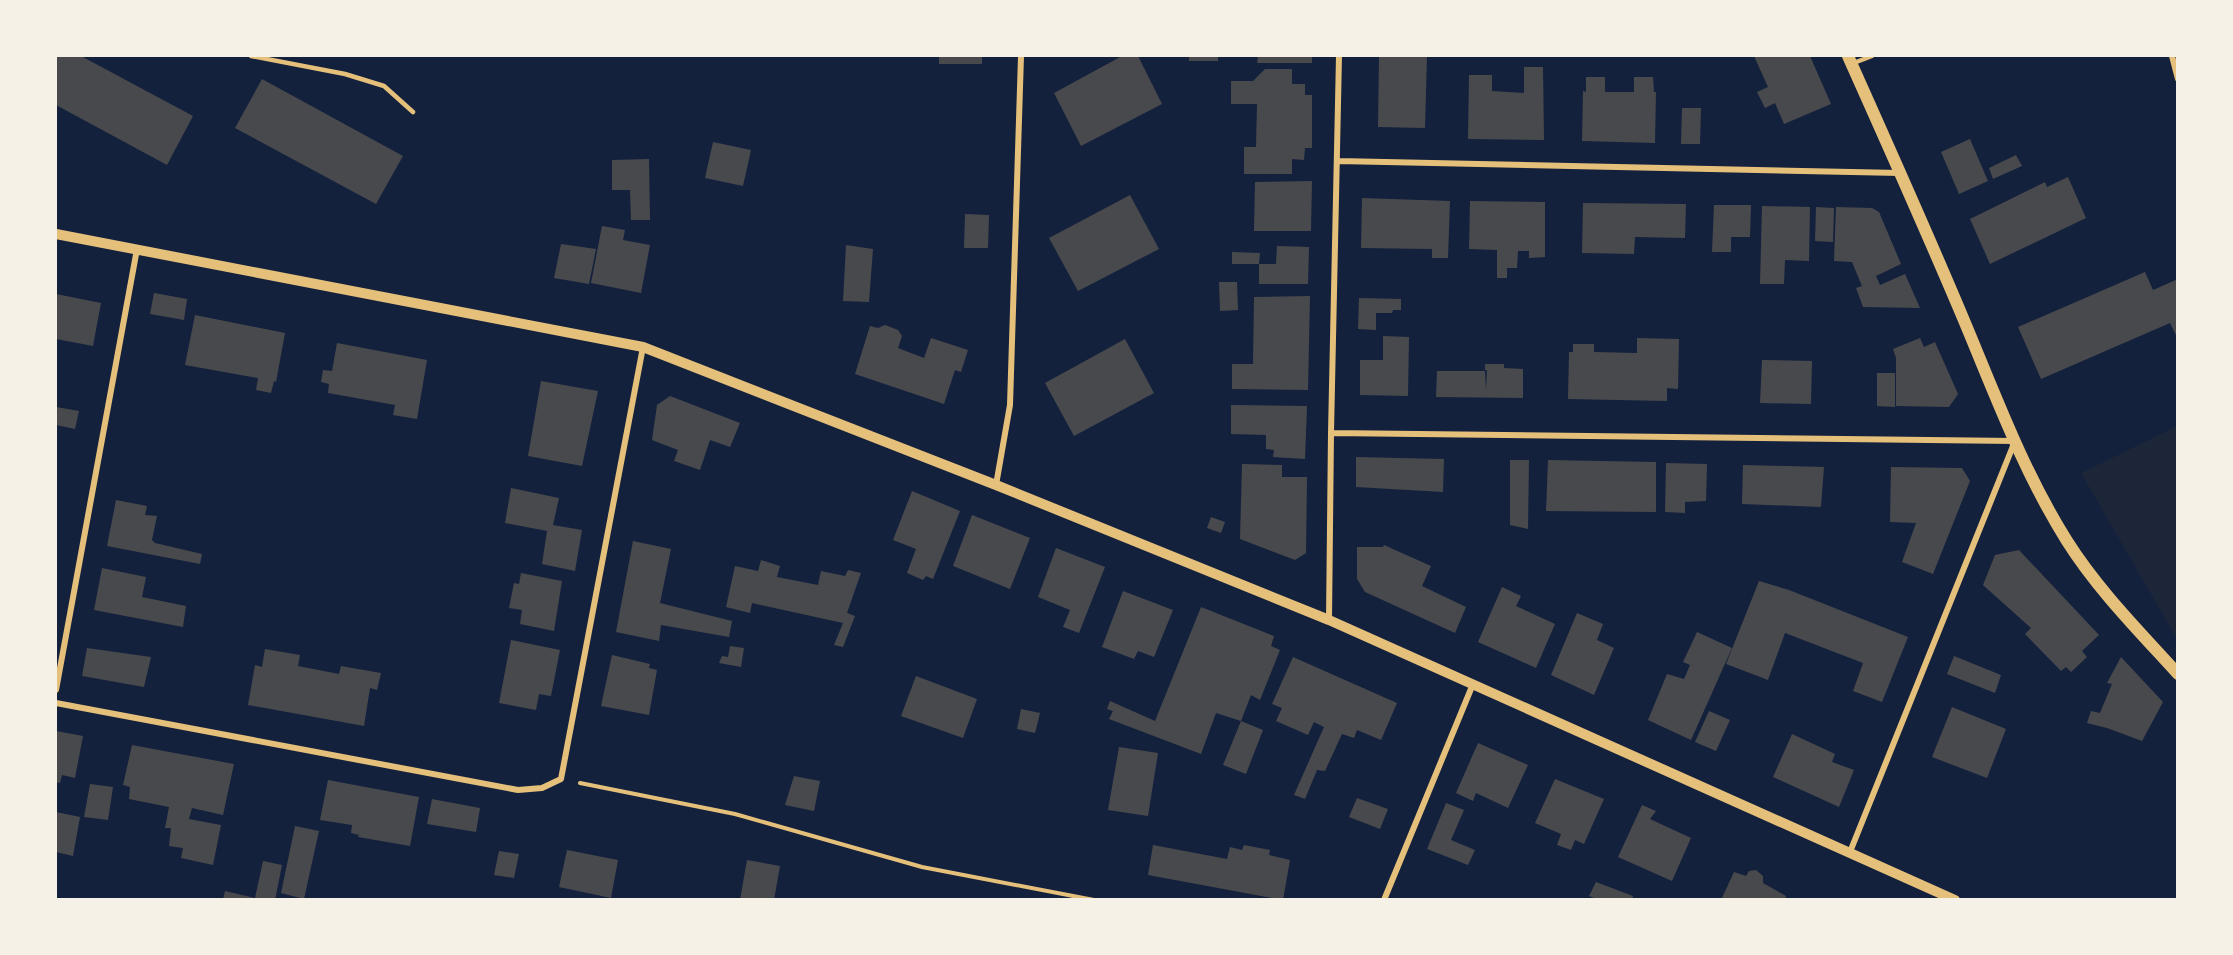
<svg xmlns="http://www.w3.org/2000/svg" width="2233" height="955" viewBox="0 0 2233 955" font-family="'Nunito Sans',sans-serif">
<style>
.green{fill:#1d2539}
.building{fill:#48494c}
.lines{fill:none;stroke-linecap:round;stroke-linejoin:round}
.path{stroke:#e5c07b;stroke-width:4}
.service{stroke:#e5c07b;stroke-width:4.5}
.minor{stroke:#e5c07b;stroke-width:6}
.tertiary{stroke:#e5c07b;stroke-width:10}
.secondary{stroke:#e5c07b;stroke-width:12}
</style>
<rect width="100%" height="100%" fill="#14213d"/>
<path class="green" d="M2177,423l1,216h-1l-96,-166 96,-47z"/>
<path class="building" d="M56,56h25l112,60 -26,49 -111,-60z
M939,56h43v8h-43z
M1122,56h16l24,48 -81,42 -27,-53z
M1189,56h29v5h-29z
M1258,56h54v7h-55z
M1379,56h48l-2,72 -47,-1z
M1754,56h56l21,48 -47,20 -9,-21 -10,5 -8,-16 11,-5z
M1524,67h19l1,73 -76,-1 1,-64h23v16l32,2z
M1265,69h27v15h13v11h7v53h-7l-1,12 -12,-1v15h-48v-27h12l1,-43h-26v-23h22z
M1586,77h19v15h29v-15h19l1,15h2l-1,51 -73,-2 1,-50 3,1z
M262,79l141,77 -27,48 -141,-76z
M1682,108h19l-1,36h-19z
M1970,139l18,42 -29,13 -18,-42z
M713,142l38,8 -8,36 -38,-8z
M2016,155l6,11 -29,13 -4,-11z
M649,159l1,61h-19l-1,-30h-18v-30z
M2068,177l18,41 -96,46 -20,-45 75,-37 2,5z
M1312,181l-1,50h-57l1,-49z
M1130,195l29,54 -81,42 -29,-53z
M1362,198l88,3 -2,57h-16v-9l-71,-1z
M1470,201l75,1v55l-16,1v-7h-11l-1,17h-10v10h-10v-28l-28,-1z
M1583,203l103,1 -1,34 -50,-1 -1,17 -52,-1z
M1714,205h37l-1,32h-19v15h-19z
M1762,206l48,1 -1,54 -24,-1 -1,24h-24z
M1816,207l18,1 -1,34 -18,-1z
M1836,207l36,1 7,4 22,52 -25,12 4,9 25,-11 15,34 -57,-1 -7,-19 6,-2 -10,-24 -18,-1z
M965,214l24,1 -1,33h-24z
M602,226l23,4 -2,10 27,5 -9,48 -50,-10z
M561,244l35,5 -7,35 -35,-6z
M846,245l27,4 -4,53 -26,-1z
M1277,246l32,1 -1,37h-49v-20h-27v-12l28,1 -1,11h17z
M2145,272l8,18 25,-11v60l-8,-16 -129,56 -23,-52z
M1219,282h18l1,28 -18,1z
M154,293l33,6 -3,21 -34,-6z
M56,294l45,9 -8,43 -37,-7z
M1310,296l-2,94 -76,-1v-25h21l1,-67z
M1359,298l42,1v11h-8l-1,3h-16v17l-18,-1z
M195,315l90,18 -9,49 -2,-1 -3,12 -15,-3 2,-12 -73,-13z
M885,325l13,5 4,6 -4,12 26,10 7,-20 37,12 -7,22 -6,-2 -11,34 -89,-30 15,-48 8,2z
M1383,336l26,1 -1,59 -48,-1v-35h23z
M1637,338l42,1 -1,50 -11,-1v13l-99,-2 1,-47h4v-8h21v8l43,1z
M1920,338l4,9 11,-5 23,52 -9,13 -53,-1v-48l-3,-9z
M1125,339l29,54 -80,43 -29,-53z
M337,343l90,17 -10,59 -24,-4 2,-10 -67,-12 1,-9 -8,-2 2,-12 9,1z
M1762,360l50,1 -1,43 -51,-1z
M1485,364h19v4l19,1v29l-87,-1 1,-26h48l1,19 1,-20h-2z
M1877,373h18v34l-18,-1z
M541,381l57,10 -16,75 -54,-10z
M670,396l70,27 -10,24 -20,-7 -10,30 -26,-9 4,-11 -26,-10 5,-35z
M1231,405l76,1 -2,53 -32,-2 1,-7 -8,-1v-14l-35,-1z
M56,407l23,4 -4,18 -19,-4z
M1356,457l88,2 -1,33 -87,-5z
M1510,460h19l-1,69 -18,-4z
M1548,460l108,2v50l-110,-1z
M1666,463l41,1 -1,37 -21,1v11l-20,-1z
M1242,464l40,1v12h25l-1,76 -11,7 -55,-21z
M1743,465l81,2 -3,40 -79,-3z
M1891,467l71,1 8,13 -37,93 -31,-12 14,-39 -26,-1z
M511,488l48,10 -6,27 29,5 -7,41 -33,-7 5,-33 -42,-8z
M912,491l48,20 -27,68 -7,-3 -3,4 -16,-7 9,-24 -23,-9z
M116,500l31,6 -2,9 12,1 -5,24 3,3 47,11 -2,10 -93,-18z
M972,515l58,23 -20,51 -57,-23z
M1211,517l14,5 -4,11 -14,-5z
M633,541l38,8 -11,54 72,18 -3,16 -68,-12 -2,16 -43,-9z
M1384,545l47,21 -9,20 44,21 -11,26 -90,-41 -8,-13v-32h26z
M1056,548l49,19 -26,66 -16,-6 7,-17 -32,-13z
M2019,550l80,85 -17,16 5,6 -16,15 -5,-5 -5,4 -36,-37 6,-6 -48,-43 12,-30z
M761,560l19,6 -3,11 41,8 3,-14 24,5 3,-6 13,3 -14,40 8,3 -12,31 -9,-2 9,-22 -91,-20 -2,10 -24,-6 9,-41 23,5z
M102,568l44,9 -4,20 44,9 -3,21 -89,-17z
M521,573l41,8 -8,50 -34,-7 2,-14 -13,-2 5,-25 5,1z
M1759,581l30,9 119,47 -26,65 -29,-11 10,-28 -78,-30 -17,47 -42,-16z
M1502,587l19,9 -5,10 39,18 -19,44 -58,-26z
M1123,591l50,19 -19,47 -16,-6 -4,8 -32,-12z
M1201,607l73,29 -3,10 9,4 -20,50 -9,-5 -10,26 22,9 -17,44 -23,-9 18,-44 -25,-8 -15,41 -92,-35 4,-8 -6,-2 3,-8 45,20z
M1577,613l26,11 -6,16 17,8 -20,47 -43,-20z
M1697,632l35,16 -41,92 -43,-20 19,-46 17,5 6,-14 -7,-3z
M511,640l49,10 -9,46 -12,-2 -3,16 -37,-7z
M730,646l14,2 -3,19 -22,-4 3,-7 6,1z
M87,648l64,9 -7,30 -62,-11z
M265,649l35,6 -2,11 41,8 2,-8 40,7 -4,17 -7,-2 -6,38 -116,-21 7,-40 7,2z
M612,655l38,9 -1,4 8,2 -8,45 -48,-9z
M1954,656l47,19 -6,18 -48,-19z
M1293,657l104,46 -16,37 -24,-10 -3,8 -12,-4 -17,37 -8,-1 -12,29 -11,-4 30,-68 -10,-5 -6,13 -32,-14 6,-13 -10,-4z
M2121,657l42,45 -21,39 -35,-13 -20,-5 4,-12 9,2 12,-29 -5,-1z
M916,676l61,23 -14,39 -62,-22z
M1952,707l54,22 -19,49 -55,-21z
M1021,709l19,4 -5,20 -18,-4z
M1709,711l21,9 -14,31 -21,-9z
M56,731l27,5 -8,42 -13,-3 -2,8 -4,-1z
M1792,734l43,20 -3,8 22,8 -15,37 -66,-30z
M1478,743l50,22 -20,43 -32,-15 -3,8 -17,-8z
M132,745l102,19 -11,51 -31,-7 -3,11 32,6 -8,40 -32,-7 2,-10 -14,-2 2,-18h-6l4,-21 -40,-8 1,-12 -7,-2z
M1119,747l39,6 -10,63 -40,-6z
M794,776l26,5 -6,30 -29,-6z
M1555,779l49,20 -20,45 -9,-4 -4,10 -14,-5 4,-11 -26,-11z
M328,780l91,17 -9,49 -52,-9 1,-2 -8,-2 1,-8 -32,-5z
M90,784l23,3 -5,33 -24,-3z
M1357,798l31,11 -8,20 -31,-12z
M432,799l48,9 -4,24 -49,-8z
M1446,803l18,7 -13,30 24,10 -7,15 -41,-16z
M1642,805l14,6 -6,8 41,19 -19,43 -54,-24z
M56,812l24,5 -7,39 -17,-4z
M295,826l24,5 -15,68 -23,-6z
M1153,845l74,14 3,-12 12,3 2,-5 26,5 -1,5 21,5 -7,40 -135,-25z
M567,850l51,10 -7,38 -52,-11z
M499,851l20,3 -5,24 -20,-3z
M747,860l33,6 -6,34h-34z
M263,861l19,4 -7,35h-52l2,-9 30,7z
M1756,870l7,6v7l23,13 -1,4h-64l13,-28 12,4 3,-5z
M1596,882l37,14 -1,4h-33l-10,-4z"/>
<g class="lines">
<path class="path" d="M580,783l155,31 187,53 172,33"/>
<path class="service" d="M251,56l94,18 39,12 29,26
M1851,64l21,-8"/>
<path class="minor" d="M2172,56l6,23
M1338,161l562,12
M1331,433l684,8 -165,411
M996,485l14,-80 11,-349
M1329,620l2,-187 8,-377
M56,690l81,-441
M56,703l462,87 24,-2 19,-9 82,-432
M1384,900l89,-216"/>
<path class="tertiary" d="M56,234l587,113 353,138 333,135 626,280"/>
<path class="secondary" d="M1848,56c39,87 78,174 115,262 32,76 60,153 104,223 31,49 72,90 111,133"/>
</g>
<rect width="2233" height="955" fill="none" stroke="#f6f1e7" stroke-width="114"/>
</svg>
